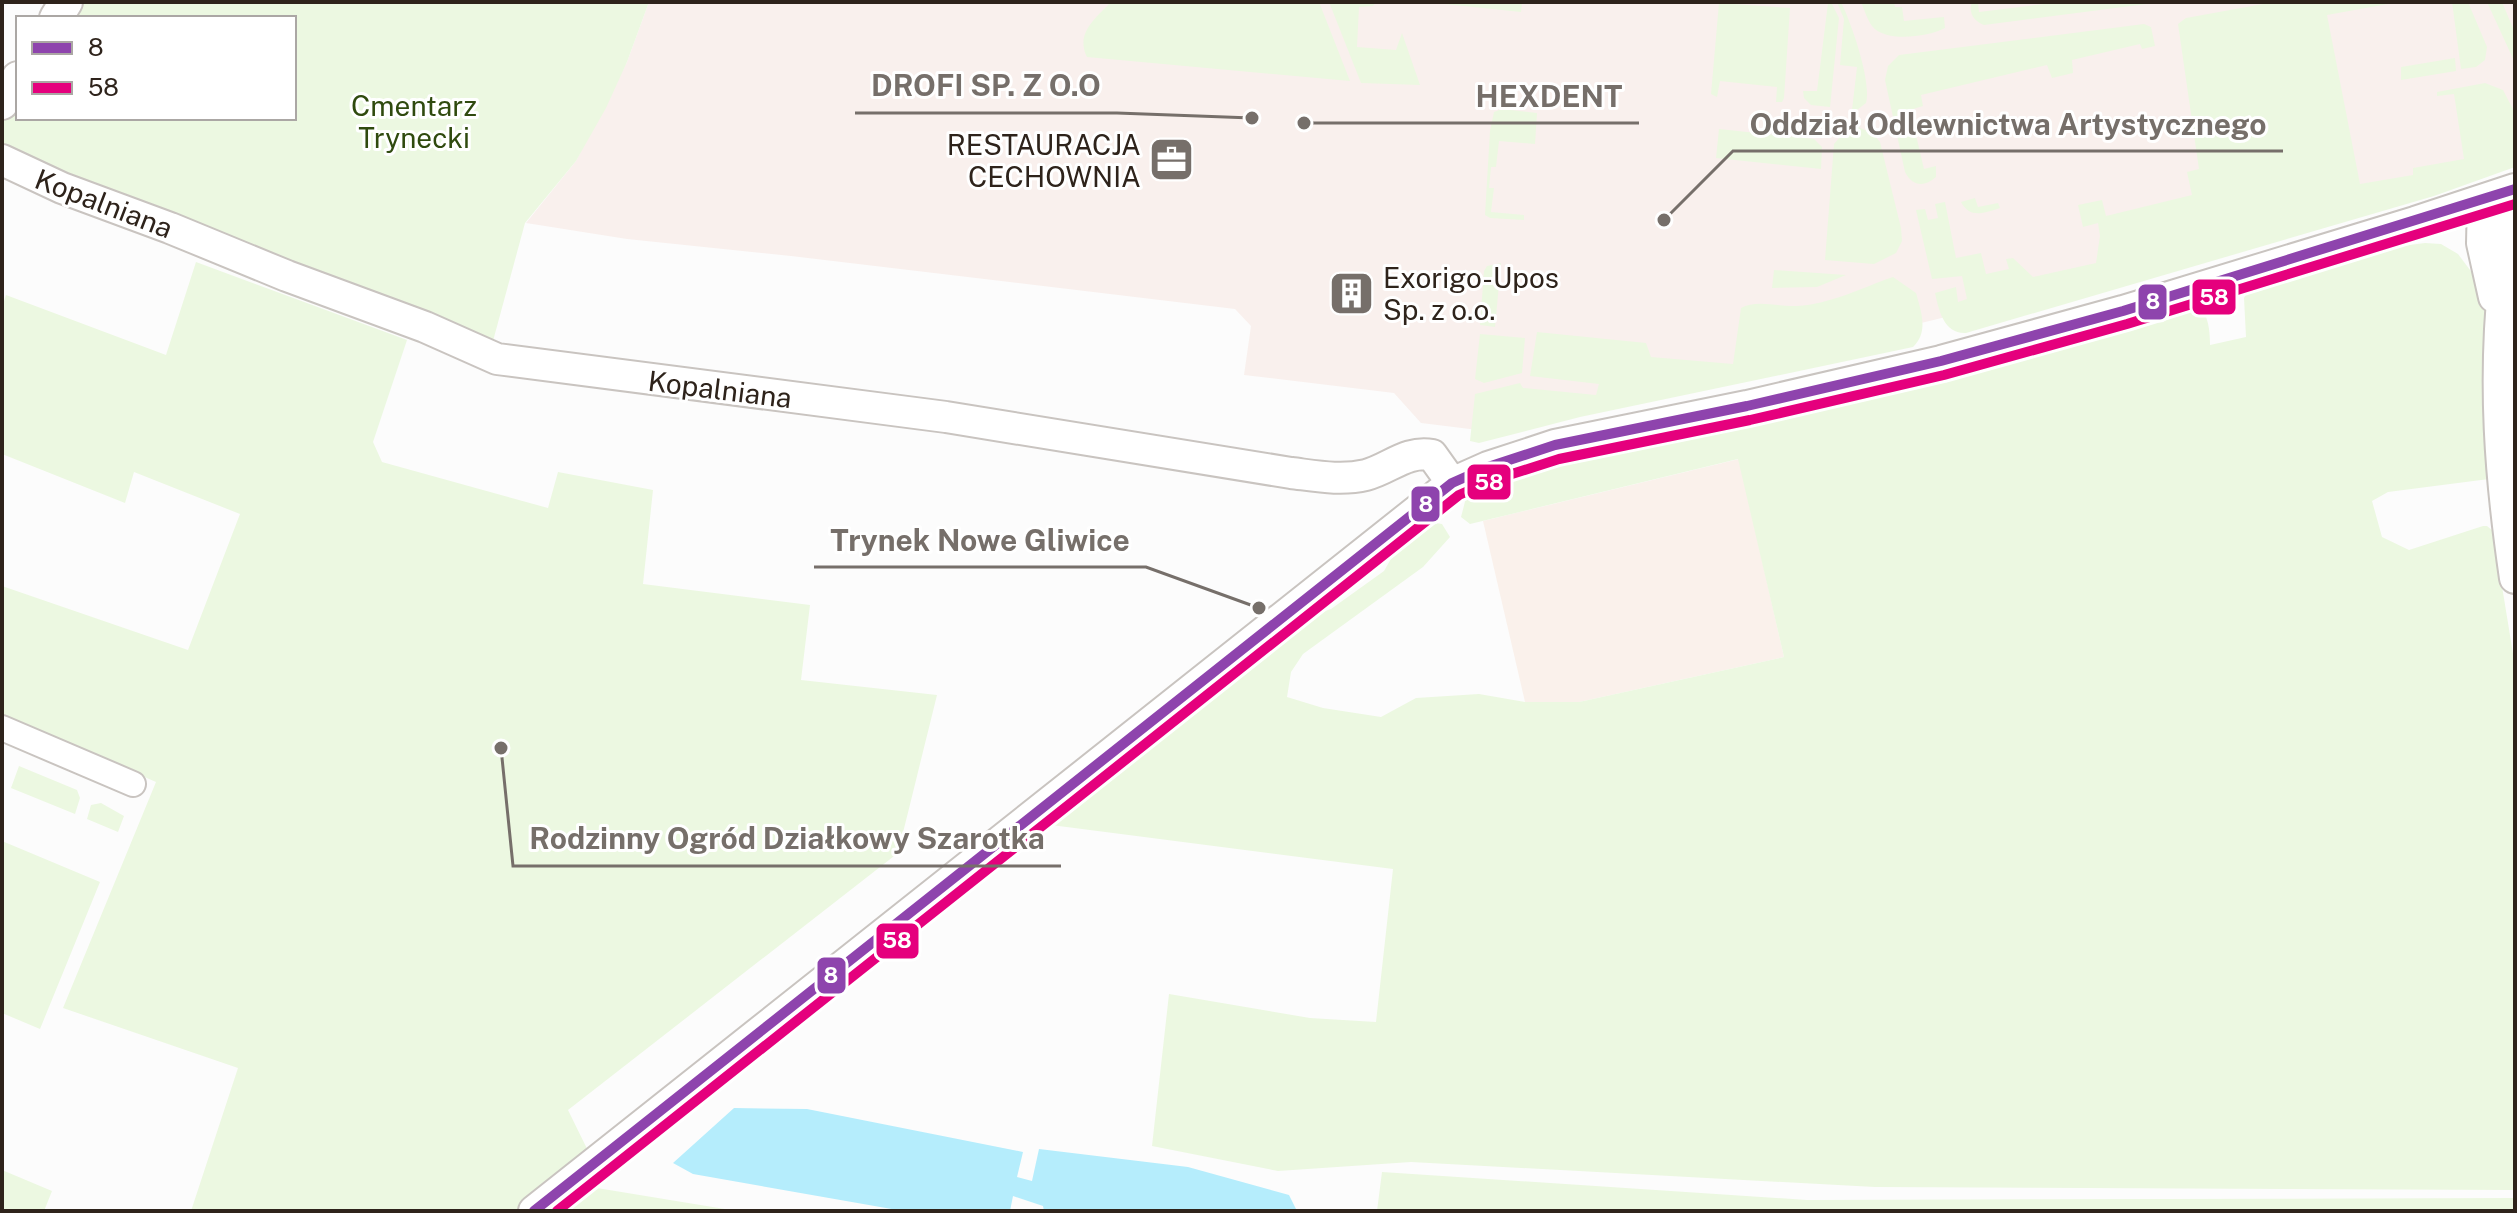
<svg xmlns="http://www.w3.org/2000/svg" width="2517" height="1213" viewBox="0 0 2517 1213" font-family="'Public Sans',sans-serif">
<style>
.commercial{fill:#f9f0ed}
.built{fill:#faf1eb}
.green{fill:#ecf8e1}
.water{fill:#b5edfc}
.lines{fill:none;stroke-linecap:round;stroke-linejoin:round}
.minor-casing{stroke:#c9c4c0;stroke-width:28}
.tertiary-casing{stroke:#c9c4c0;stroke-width:34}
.secondary-casing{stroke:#c9c4c0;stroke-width:36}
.minor{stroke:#fff;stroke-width:24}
.tertiary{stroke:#fff;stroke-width:30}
.secondary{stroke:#fff;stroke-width:32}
.bus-1-casing{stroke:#fff;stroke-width:16}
.bus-2-casing{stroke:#fff;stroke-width:16}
.bus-1{stroke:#8e44ad;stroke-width:10}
.bus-2{stroke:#e5007d;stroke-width:10}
.labels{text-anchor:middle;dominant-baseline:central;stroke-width:6;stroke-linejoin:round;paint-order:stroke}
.park-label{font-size:28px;fill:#2f4a0e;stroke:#fff}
.poi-label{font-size:28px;fill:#2e231b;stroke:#fff;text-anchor:end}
.street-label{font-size:28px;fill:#2e231b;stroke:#fff}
.leader{fill:none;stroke:#766f6a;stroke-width:3}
.callout-dot{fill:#766f6a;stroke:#fff;stroke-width:3}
.callout-label{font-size:30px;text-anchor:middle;font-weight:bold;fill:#766f6a;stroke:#fff;stroke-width:6;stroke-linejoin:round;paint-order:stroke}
.line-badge{stroke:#fff;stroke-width:3}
.badge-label{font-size:22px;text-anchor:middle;font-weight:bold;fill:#fff}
</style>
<rect width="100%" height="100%" fill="#fcfcfc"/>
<path class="commercial" d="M649,2h1866v163l-536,144 -501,121 -57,-7 -27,-30 -150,-18 7,-49 -16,-17 -444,-53 -164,-17 -101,-16 50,-62 51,-99z"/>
<path class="built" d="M1739,459l45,198 -205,45h-54l-42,-181z"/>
<path class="green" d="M75,2h574l-22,60 -21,46 -30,53 -51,62 -32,118 -491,-192v-25l16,-26v20h276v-100h-228z
M1111,2h208l31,79 -263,-24c-12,-24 9,-39 24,-55z
M1329,2h47l-3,4 -14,1 -2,40 39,3 6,-17 18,52 -59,-2z
M1425,2h97l-1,10z
M1823,2h8l8,16 -9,89 -19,-2 -7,-7 -1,-7h14l11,-88z
M1837,2h4c10,20 31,80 25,101l-9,7h-5l5,-43 -17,-2 4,-46z
M1861,2h33l1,5h7l2,14 40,-4 1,11c-17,9 -60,15 -73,-2 -5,-7 -8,-17 -11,-24z
M1972,2h6l1,10 80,-10h103l-178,23c-10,-4 -16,-12 -12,-23z
M2274,2h125l-72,13 33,169 53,-9v-7l51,-9 -10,-65 -17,2v-4l48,-9 18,7 12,23v54l-81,29 -468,137c-22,1 -27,-22 -31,-40l21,-6 2,15 9,-3 -5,-23 -30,3 -16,-69 9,-1 3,11 10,-2 -3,-14 10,-2 11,56 25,-5 5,21 23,-5 -3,-10 7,-1 20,19 63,-14 4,-27 -2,-13 -15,4 -5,-22 24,-5 4,16 86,-21 -5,-23 12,-3 -21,-145 8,-6z
M2452,2h16l19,45 -2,13 -9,7 -15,2z
M2487,2h15l13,31v30z
M1719,3l71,5 -6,90 -2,4h-6l1,-15 -57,-6 -3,16 -6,-3z
M2144,24l7,3 4,19 -13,3 -2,-5 -68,16 1,13 -21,5 -5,-13 -126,30 2,11 -13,4 14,59 12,-3v11c-12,11 -24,9 -31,-5l-20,-92 3,-14 11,-11z
M2455,58l1,13 -55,9v-13z
M1502,109l35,4 -2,31 -36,-3 -3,26h-5l-2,21h5l-3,24 33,3v5l-34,-2 -5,-3 5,-84 4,-19z
M1858,127l14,6 8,9 21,86 1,13 -6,12 -22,11 -49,-4 9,-116 8,-9 8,-1v-6z
M1719,129l95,10 8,8 -1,22 -105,-11z
M1975,198l3,9 20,-4 2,5c-16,5 -30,11 -39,-6z
M2425,243l16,1 17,10 27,36 4,189 -101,13 -16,9 10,36 27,13 74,-24h4l6,5 22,135v524l-640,-3 -464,-25 -133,9 -126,-25 17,-152 141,24 66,4 17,-153 -342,-44 259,-209 21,-7 53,-38 12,-21 34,-28 12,2 8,13 -27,30 -120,87 -12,18 -4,25 36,11 58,9 35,-19 63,-4 46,8h54l205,-45 -46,-198 -268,65 -9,-7 6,-23 17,-10 65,-21 197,-42 447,-119 7,2c8,14 10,24 10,41l36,-8 -2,-39 5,-10 145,-41z
M196,262l211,78 -34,102 9,20 166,46 10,-36 95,18 -10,94 167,21 -9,75 136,15 -39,158 -330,257 26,53 3,25 140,23h-546l47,-143 -175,-60 93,-226 -154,-67v-129l186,64 52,-136 -106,-42 -9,31 -123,-49v-147l4,-12 160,60z
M1501,263l-6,64 -15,-2 4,-54 3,-5z
M1774,270l72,5 -29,12 -45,1z
M1893,277l23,16c5,18 13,39 -3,54l-333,70 -101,26 -9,-2 5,-47 45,-11 3,5 73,7 3,-11 -69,-8 7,-44 109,11 5,14 82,7 8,-56c15,-9 38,-1 56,-2 34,-2 64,-18 96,-29z
M1480,334l45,4 -3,35 -38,10 -9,-4z
M19,766l58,24 3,8 -5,16 -64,-26z
M101,803l23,13 -6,16 -31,-13 4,-14z
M2,841l98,41 -60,147 -38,-16z
M2,1170l50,21 -8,20h-42z
M1382,1172l425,28 708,-2v13h-1138z"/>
<path class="water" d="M734,1108l73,1 216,43 -6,25 15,4 7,-32 149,18 101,28 8,16h-253l-1,-5 -30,-10 -3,15h-107l-210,-37 -20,-11z"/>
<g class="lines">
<defs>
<path id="minor" d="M2,728l131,56"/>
<path id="tertiary" d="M2,160l60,28 108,40 117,48 138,51 72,32 449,58 345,56c25,3 50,8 75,2 23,-6 41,-25 66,-20l20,28
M2483,200l-1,43 12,54
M2515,207c-8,22 -9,48 -11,72 -11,103 -4,197 11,299
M534,1211l918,-728 36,-16 67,-22 192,-39 194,-45 182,-50 292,-89 100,-33"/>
<path id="secondary" d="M56,18l10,-16
M2,103l16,-25"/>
</defs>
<use href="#minor" class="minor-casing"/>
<use href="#tertiary" class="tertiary-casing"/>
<use href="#secondary" class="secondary-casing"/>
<use href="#minor" class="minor"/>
<use href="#tertiary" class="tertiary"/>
<use href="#secondary" class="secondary"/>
<defs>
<path id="bus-1" d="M534,1211l918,-728 36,-16 67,-22 192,-39 194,-45 182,-50 392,-122"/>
<path id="bus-2" d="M557,1211l902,-716 34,-15 66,-21 191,-39 194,-45 183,-51 388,-120"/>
</defs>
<use href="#bus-1" class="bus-1-casing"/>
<use href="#bus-2" class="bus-2-casing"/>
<use href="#bus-1" class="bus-1"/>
<use href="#bus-2" class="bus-2"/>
</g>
<defs>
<symbol id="office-square" viewBox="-11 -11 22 22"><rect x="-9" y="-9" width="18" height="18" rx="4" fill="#766f6a" stroke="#fff"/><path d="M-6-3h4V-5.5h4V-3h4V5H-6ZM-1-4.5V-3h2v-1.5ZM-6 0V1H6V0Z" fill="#fff"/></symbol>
<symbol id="building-square" viewBox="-11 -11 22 22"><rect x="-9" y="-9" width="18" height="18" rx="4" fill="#766f6a" stroke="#fff"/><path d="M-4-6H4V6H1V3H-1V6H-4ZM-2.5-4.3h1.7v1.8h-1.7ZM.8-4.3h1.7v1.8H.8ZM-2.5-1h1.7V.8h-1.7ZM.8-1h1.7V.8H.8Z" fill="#fff"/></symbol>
</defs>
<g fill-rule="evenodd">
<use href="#office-square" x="1146" y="134" width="51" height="51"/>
<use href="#building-square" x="1326" y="268" width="51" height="51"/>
</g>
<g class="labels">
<g class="park-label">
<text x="414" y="105">Cmentarz<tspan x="414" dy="32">Trynecki</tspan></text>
</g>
<g class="poi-label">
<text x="1141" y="144">RESTAURACJA<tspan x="1141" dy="32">CECHOWNIA</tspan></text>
<text x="1383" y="277" text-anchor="start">Exorigo-Upos<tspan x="1383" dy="32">Sp. z o.o.</tspan></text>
</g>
<g class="street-label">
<text transform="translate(104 203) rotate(21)">Kopalniana</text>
<text transform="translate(720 389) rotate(7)">Kopalniana</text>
</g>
</g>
<path class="leader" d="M1252 118L1117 113H855M1304 123L1460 123H1639M1664 220L1733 151H2283M1259 608L1146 567H814M501 748L513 866H1061"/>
<g class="callout-dot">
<circle cx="1252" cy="118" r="8"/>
<circle cx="1304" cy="123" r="8"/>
<circle cx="1664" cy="220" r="8"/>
<circle cx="1259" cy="608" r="8"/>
<circle cx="501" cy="748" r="8"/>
</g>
<g class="callout-label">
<text x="986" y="96">DROFI SP. Z O.O</text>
<text x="1549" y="107">HEXDENT</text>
<text x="2008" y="135">Oddział Odlewnictwa Artystycznego</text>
<text x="980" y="551">Trynek Nowe Gliwice</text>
<text x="787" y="849">Rodzinny Ogród Działkowy Szarotka</text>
</g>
<g class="line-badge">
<rect x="2191" y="278" width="46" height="38" rx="8" fill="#e5007d"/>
<rect x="2137" y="283" width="31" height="38" rx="8" fill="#8e44ad"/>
<rect x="1466" y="463" width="46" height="38" rx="8" fill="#e5007d"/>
<rect x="1410" y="485" width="31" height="38" rx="8" fill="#8e44ad"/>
<rect x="875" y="922" width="45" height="38" rx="8" fill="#e5007d"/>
<rect x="816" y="956" width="31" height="39" rx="8" fill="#8e44ad"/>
</g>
<g class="badge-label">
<text x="2214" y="305">58</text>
<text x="2153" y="309">8</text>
<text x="1489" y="490">58</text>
<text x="1426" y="512">8</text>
<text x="897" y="948">58</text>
<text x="831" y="983">8</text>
</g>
<rect width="2517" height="1213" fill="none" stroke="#2e231b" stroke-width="8"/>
<rect x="16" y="16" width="280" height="104" fill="#ffffff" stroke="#aba7a4" stroke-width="2"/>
<rect x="32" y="42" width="40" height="12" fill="#8e44ad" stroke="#aba7a4" stroke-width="2"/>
<text x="88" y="56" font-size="24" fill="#2e231b">8</text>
<rect x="32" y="82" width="40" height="12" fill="#e5007d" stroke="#aba7a4" stroke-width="2"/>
<text x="88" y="96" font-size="24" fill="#2e231b">58</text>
</svg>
